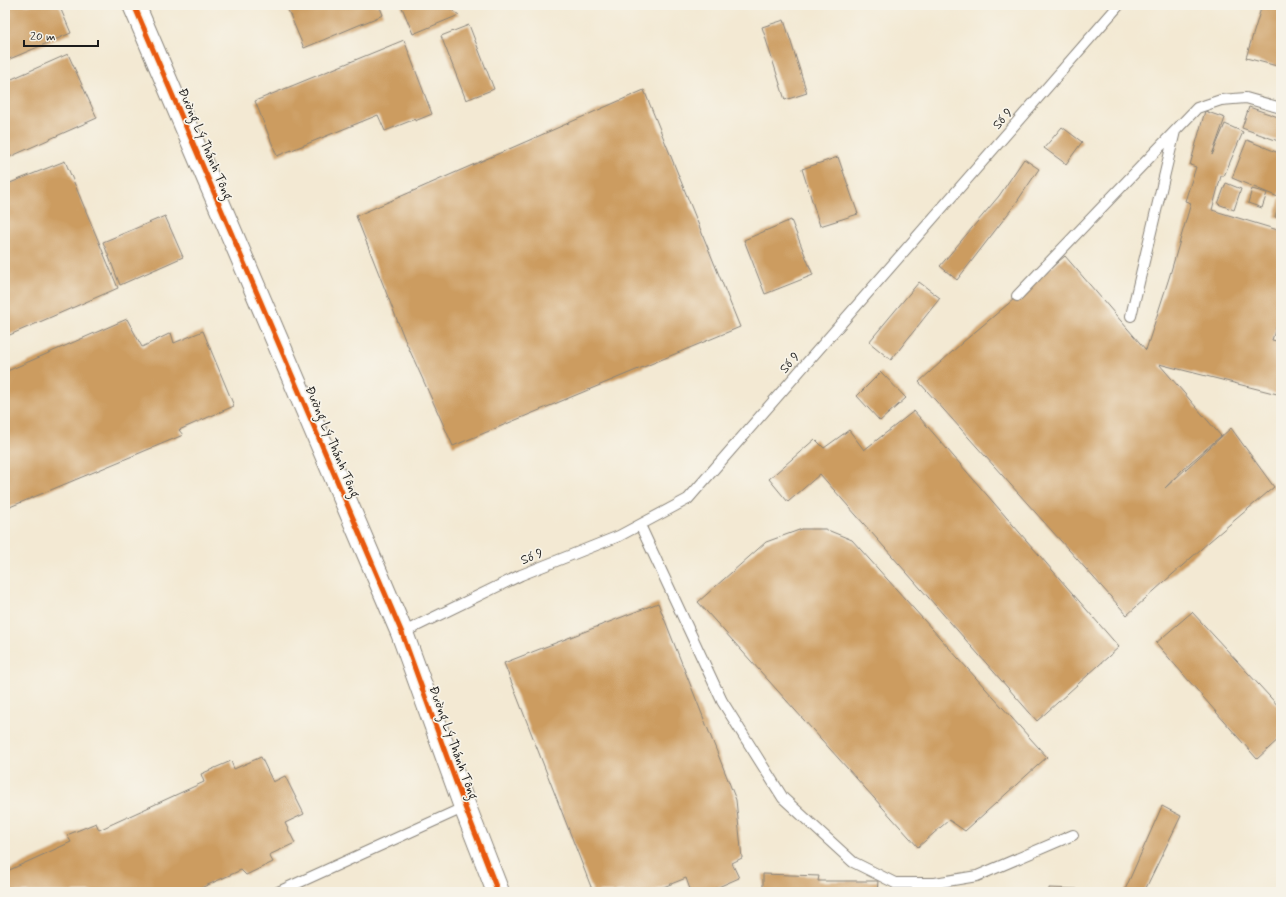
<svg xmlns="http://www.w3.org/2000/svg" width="1286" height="897" viewBox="0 0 1286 897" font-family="Mynerve,sans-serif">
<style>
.building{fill:#cc9c60}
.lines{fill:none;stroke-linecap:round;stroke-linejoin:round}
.lane-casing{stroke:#888278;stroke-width:12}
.secondary-casing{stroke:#888278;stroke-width:24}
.lane{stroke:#fff;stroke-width:10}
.secondary{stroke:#fff;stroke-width:22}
.cycleway-casing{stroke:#f7f3e8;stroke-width:8}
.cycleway{stroke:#e8590c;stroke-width:5}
.labels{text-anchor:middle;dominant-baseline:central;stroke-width:3.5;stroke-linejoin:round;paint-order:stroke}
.street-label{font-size:13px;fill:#1c1c1c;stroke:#f7f3e8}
</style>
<rect width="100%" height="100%" fill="#f7f3e8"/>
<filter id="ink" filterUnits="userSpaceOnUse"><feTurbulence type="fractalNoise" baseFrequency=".025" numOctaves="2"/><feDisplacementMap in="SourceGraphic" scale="8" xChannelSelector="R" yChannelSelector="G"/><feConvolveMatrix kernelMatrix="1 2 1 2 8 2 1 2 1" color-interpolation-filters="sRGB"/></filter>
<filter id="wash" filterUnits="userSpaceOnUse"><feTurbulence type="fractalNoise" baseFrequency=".012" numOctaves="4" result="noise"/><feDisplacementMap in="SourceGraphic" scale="16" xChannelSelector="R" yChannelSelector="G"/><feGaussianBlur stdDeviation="0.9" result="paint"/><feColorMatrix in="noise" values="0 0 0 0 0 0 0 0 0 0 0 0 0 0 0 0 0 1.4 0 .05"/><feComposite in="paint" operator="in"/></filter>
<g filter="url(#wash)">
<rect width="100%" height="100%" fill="#f3e9d3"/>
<g id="blocks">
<path class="building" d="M5,5h54l12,28 -66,28z
M286,5h93l4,10 -79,33z
M401,5h44l14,10 -46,19z
M1262,5h19v62l-35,-9z
M784,20l23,73 -22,7 -23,-73z
M469,25l25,64 -28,11 -25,-64z
M404,40l28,74 -17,7v-2l-30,12 -7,-16 -101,41 -22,-55z
M68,54l29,64 -92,41v-77z
M644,90l96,237 -287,119 -48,-106 -49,-124z
M1249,107l32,11v24l-39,-14z
M1205,111l20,7 -13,37 13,-31 18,8 -19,44h-3l-9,34 69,21v81l-9,28 9,2v53l-122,-31 62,72 -38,33 -18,19 66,-60 43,59 -64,54 -83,74 -208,-233 44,-40 102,-86 81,94 23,-72 22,-75 -6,-2 11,-34 -6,-2z
M1062,127l20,15 -16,22 -22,-16z
M1247,140l34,14v35l-3,8 -46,-19z
M838,157l20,57 -38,12 -18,-57z
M1024,159l15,10 -25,37 -57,74 -17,-14 59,-70z
M65,161l53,127 -113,49v-152z
M1226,183l15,6 -7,21 -16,-6z
M1252,189l15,4 -5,15 -14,-5z
M1280,198l1,1v19l-6,-1z
M165,216l18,41 -63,28 -17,-43z
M791,220l22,55 -48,19 -21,-54z
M919,282l21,16 -49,62 -22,-18z
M127,319l15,28 29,-14 3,10 29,-12 31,75 -55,24 4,5 -178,74v-137z
M881,372l25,26 -26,23 -23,-25z
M914,411l205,236 -82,74 -217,-247 -32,28 -19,-23 46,-40 9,9 25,-18 15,20z
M802,529h23l27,11 195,217 -82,74 -16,-11 -31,27 -220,-245 68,-60z
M658,603l78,197 6,58 -10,5 7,15 -32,14h-16l-5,-14 -35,14h-58l-89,-229z
M1192,612l89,97v28l-24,22 -101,-116z
M261,757l12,25 12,-6 19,38 -19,9 10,20 -26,12 4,7 -27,13 -5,-5 -49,22h-187v-20l66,-30 -4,-7 29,-12 3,7 105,-48 -3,-8 30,-13 3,8z
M1162,806l19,10 -37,76h-20z
M763,874l56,2 -1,5h60l-1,11h-114z
M1049,888l28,1v3h-28z
M906,889l33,1v2h-33z"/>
</g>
</g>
<g filter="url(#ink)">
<use href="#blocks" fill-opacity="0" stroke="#888278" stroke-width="1"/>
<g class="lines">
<defs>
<path id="lane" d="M1017,296l180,-188 24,-8 25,-2 35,10
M1131,316l44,-185
M640,525l82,176 61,97 70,64 42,21h40l42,-7 96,-41
M402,633l119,-58 98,-39 69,-37 431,-494
M278,892l187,-85"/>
<path id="secondary" d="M134,5l268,628 63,174 33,85"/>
</defs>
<use href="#lane" class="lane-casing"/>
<use href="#secondary" class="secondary-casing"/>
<use href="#lane" class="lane"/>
<use href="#secondary" class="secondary"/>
<defs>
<path id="cycleway" d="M134,5l268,628 63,174 33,85"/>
</defs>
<use href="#cycleway" class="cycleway-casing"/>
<use href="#cycleway" class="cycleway"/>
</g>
</g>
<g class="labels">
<g class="street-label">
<text transform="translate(1003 119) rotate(-49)">Số 9</text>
<text transform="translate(205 144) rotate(67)">Đường Lý Thánh Tông</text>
<text transform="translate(790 363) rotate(-49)">Số 9</text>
<text transform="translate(332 442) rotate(67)">Đường Lý Thánh Tông</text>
<text transform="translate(532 557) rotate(-22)">Số 9</text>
<text transform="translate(453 743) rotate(70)">Đường Lý Thánh Tông</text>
</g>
</g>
<rect width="1286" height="897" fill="none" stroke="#f7f3e8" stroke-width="20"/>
<path d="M24 40v6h74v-6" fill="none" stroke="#1c1c1c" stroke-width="2"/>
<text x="30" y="40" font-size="12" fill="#1c1c1c" stroke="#f7f3e8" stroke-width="3" paint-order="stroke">20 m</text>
</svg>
